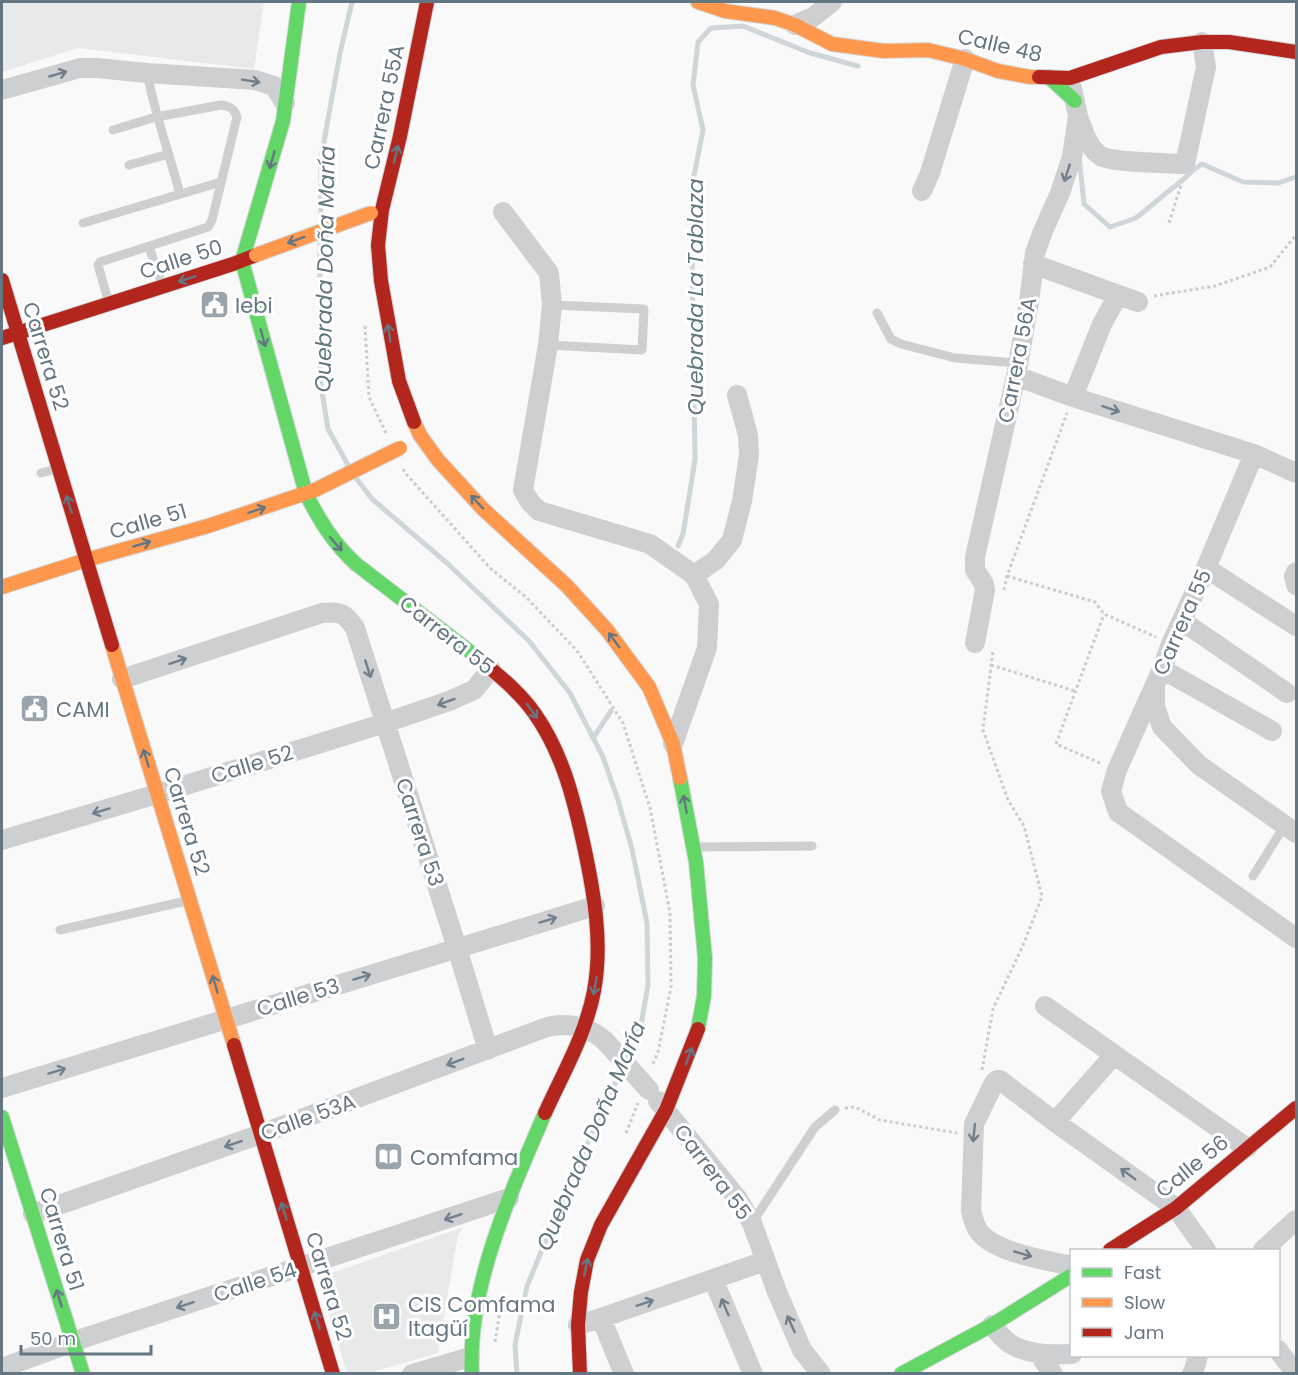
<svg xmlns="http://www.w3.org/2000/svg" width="1298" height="1375" viewBox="0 0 1298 1375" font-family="Poppins,sans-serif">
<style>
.built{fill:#e8e9e9}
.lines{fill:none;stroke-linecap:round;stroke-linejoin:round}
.stream{stroke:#ced6d9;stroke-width:5}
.fast-casing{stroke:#d5d6d7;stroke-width:16}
.slow-casing{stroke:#d5d6d7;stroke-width:16}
.jam-casing{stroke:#d5d6d7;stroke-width:16}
.path{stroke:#cbcccd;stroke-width:3;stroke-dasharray:3 3;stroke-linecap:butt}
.lane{stroke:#cecfd0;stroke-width:9}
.street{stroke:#cecfd0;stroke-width:20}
.fast{stroke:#63d668;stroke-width:14}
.slow{stroke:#ff974d;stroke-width:14}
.jam{stroke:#b3261e;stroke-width:14}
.slow-bridge-casing{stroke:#d5d6d7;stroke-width:16;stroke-linecap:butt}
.street-bridge{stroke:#cecfd0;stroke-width:20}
.slow-bridge{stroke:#ff974d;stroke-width:14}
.oneway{stroke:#707f8b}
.oneway2{stroke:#657683}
.labels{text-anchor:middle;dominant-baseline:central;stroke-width:6;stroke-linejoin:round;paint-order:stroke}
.street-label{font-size:21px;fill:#657683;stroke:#fff}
.poi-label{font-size:21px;fill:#657683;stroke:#fff;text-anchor:start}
.water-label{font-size:22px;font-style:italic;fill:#60757c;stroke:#fff}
</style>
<rect width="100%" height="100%" fill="#f9f9f9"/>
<path class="built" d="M2,2h262l-10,67 -176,-21 -76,24z
M463,1227l-5,8 -20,118 -69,20h-22l-29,-95z"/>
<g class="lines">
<path class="stream" d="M1079,156l5,48 26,23 26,-9 50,-41 7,-7 9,-6 41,18 35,1 18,-6
M321,222v-64l19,-105 12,-51
M320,240v139l8,50 20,36
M356,478l16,21 75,64 82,78 41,52 33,64 15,43 14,49 15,74 1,62 -7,40 -15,32
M678,546l5,-12 12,-74 -4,-269 12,-61 -10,-45 5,-43 13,-14 32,-2 67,27 48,13
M593,738l18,-27
M517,1374l-2,-29 12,-59 44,-106 52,-114"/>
<defs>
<path id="fast" d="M1049,77l26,24
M242,261l64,233c14,27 27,49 50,70l121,93
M242,261l41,-140 16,-119
M680,778l16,84 9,96 -1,38 -6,33
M2,1117l81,257
M472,1374c-5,-87 39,-182 73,-261
M901,1374l91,-49 80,-50"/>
<path id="slow" d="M698,2l27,9 50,7 20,7 37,19 52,7 44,-1 37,9 33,12 32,6h9
M414,422l6,13 18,25 45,49 84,77 40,44 42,57 24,57 7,34
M2,587l84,-27 122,-34 107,-36
M112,645l122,400"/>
<path id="jam" d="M1039,77l31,1 91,-31 41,-5h27l67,10
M2,280l110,365
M2,338l231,-74 23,-9
M414,422l-15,-41 -18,-100 -3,-36 4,-35 18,-74 27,-134
M477,657c21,18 43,35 58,57 28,40 39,86 49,132 10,47 19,97 10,145 -8,43 -31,82 -49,122
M234,1045l99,329
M1110,1250l66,-42 120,-100
M580,1374l-2,-49 3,-33 6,-32 14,-35 65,-115 32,-81"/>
</defs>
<use href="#fast" class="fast-casing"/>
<use href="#slow" class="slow-casing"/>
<use href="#jam" class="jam-casing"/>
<path class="path" d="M1169,223l13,-41
M1154,296l61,-10 55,-19 26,-32
M365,326l4,71 17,36
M403,469l3,5 85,95 36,29 51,54 45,71 27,85 20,105 1,74 -13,65 -6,14
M1007,576l88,26 9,12 52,23
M1004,590l3,-14 60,-163
M991,665l84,26
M1100,763l-44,-19 48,-130
M982,1070l11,-61 32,-68 17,-45 -18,-70 -16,-26 -25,-70 10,-80
M845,1108l10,-1 25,13 77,13
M626,1133l12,-30
M495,1342l5,-32"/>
<path class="lane" d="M147,73c8,41 22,80 33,121
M129,165l40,-11
M83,223l138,-41
M149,247l13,37
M109,303l-11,-38 2,-3 108,-35 4,-7 25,-103c-3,-9 -8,-11 -16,-12l-65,12 -43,13
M877,313l14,26 10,5 54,14 63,5
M548,345l94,5 2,-41 -92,-4
M41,473l15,-4
M695,847l117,-1
M1253,876l32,-51
M60,930l126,-29
M752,1223l63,-96 20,-17"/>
<path class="street" d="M795,25l18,-8 19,-15
M2,90l78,-22h17l50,5 108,7 19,6 11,17
M1078,116c5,14 10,32 23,40 12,7 68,7 84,8l21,-97 -4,-25
M922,191l8,-18 35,-114
M503,212l46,61 3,32 -4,40 -25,145 7,12 9,9 111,33 44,31 15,29 -2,44 -34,96
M1033,264l105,38
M1016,376l57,21 181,57 42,19
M1073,397l29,-73 16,-29
M1254,454l-48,114 -35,76 -9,25 -45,101 -6,21 7,21 178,126
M1206,568l90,58
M1296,572l-2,4 2,9
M694,575l22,-15 16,-20 10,-39 7,-46 -1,-20 -11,-40
M1182,621l105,72
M975,643l10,-53 -1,-6 -9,-14v-13l41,-181 13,-74 6,-49 8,-22 17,-38 12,-36 6,-41 -6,-28
M1162,669l110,62
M122,679l200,-66c18,-2 23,0 33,15l102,320 31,102
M1155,687v20l7,20 37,38 97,68
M2,840l155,-46 228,-71 64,-22 25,-11 17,-21
M1045,1006l202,142
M2,1088l593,-182
M658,1101l80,98 14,24 25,69 25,58 19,24
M1055,1122l59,-67
M33,1214l228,-80 286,-107c22,-5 41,-1 58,14
M1263,1250l33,-30
M1072,1266c-26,-6 -75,-13 -92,-33 -5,-6 -7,-14 -9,-22l3,-87 20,-41 3,-3h3l55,42 121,86 30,42
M713,1279l40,95
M601,1318l23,56
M578,1325l23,-7 164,-57
M992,1325c5,6 10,13 17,18 16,11 43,12 63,11
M1278,1350l18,24
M1038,1353l15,21
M2,1368l82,-30 425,-140
M412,1374l58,-17
M1192,1374l2,-4 4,-14"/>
<use href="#fast" class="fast"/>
<use href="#slow" class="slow"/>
<use href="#jam" class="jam"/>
<defs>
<path id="slow-bridge" d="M256,255l115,-42
M315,490l85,-42"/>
</defs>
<use href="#slow-bridge" class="slow-bridge-casing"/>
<path class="street-bridge" d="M605,1041l44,49"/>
<use href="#slow-bridge" class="slow-bridge"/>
</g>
<defs><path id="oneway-shaft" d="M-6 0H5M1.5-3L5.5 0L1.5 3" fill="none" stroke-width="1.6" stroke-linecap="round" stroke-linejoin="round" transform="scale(1.5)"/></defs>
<g class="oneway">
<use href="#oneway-shaft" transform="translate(58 74) rotate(-16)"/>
<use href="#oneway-shaft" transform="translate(251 81) rotate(9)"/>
<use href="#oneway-shaft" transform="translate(1067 173) rotate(108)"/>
<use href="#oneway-shaft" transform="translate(1111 409) rotate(18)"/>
<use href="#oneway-shaft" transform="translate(178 661) rotate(-18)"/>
<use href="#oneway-shaft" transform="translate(368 669) rotate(72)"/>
<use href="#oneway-shaft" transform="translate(446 702) rotate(160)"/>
<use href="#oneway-shaft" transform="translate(101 811) rotate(163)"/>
<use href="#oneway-shaft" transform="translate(548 920) rotate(-17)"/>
<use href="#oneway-shaft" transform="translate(362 977) rotate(-17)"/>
<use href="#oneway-shaft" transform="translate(455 1062) rotate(159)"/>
<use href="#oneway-shaft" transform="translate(57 1071) rotate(-17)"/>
<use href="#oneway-shaft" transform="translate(974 1133) rotate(96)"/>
<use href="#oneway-shaft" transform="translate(233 1144) rotate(161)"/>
<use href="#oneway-shaft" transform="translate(1128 1174) rotate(-144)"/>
<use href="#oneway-shaft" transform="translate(453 1217) rotate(162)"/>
<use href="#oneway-shaft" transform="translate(1023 1254) rotate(16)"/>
<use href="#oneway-shaft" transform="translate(645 1303) rotate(-19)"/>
<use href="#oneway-shaft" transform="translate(185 1305) rotate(162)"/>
<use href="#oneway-shaft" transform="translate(725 1307) rotate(-113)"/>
<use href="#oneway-shaft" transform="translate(791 1324) rotate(-114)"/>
</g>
<g class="oneway2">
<use href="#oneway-shaft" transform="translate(396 154) rotate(-76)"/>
<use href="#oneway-shaft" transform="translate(272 160) rotate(106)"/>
<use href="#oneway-shaft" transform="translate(296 240) rotate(160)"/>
<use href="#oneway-shaft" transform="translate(187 279) rotate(162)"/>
<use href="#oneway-shaft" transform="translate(389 333) rotate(-99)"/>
<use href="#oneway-shaft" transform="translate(263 338) rotate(75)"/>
<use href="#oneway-shaft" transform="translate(477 502) rotate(-133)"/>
<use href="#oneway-shaft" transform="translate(69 504) rotate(-107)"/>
<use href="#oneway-shaft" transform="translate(257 510) rotate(-18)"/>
<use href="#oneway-shaft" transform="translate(142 544) rotate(-16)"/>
<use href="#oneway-shaft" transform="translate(336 544) rotate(49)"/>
<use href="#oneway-shaft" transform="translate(614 640) rotate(-126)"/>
<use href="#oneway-shaft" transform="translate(532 711) rotate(54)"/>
<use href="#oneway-shaft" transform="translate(146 758) rotate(-107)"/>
<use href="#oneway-shaft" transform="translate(685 804) rotate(-101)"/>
<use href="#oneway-shaft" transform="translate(215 984) rotate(-107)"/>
<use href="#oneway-shaft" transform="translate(595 986) rotate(101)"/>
<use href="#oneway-shaft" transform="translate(689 1056) rotate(-69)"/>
<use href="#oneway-shaft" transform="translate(284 1211) rotate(-107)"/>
<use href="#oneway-shaft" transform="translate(586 1267) rotate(-78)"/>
<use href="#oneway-shaft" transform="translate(59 1298) rotate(-107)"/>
<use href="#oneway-shaft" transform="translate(317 1320) rotate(-107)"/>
</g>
<defs>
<symbol id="civic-square" viewBox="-11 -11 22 22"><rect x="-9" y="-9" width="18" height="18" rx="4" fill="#99a4ac" stroke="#fff"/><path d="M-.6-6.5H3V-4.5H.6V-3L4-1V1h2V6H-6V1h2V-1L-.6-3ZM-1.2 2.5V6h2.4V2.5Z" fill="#fff"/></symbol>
<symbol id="library-square" viewBox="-11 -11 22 22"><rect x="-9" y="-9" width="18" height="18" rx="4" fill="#99a4ac" stroke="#fff"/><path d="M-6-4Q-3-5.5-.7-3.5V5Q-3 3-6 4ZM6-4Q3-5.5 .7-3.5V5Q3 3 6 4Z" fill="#fff"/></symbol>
<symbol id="hospital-square" viewBox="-11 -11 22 22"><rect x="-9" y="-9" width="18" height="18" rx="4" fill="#99a4ac" stroke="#fff"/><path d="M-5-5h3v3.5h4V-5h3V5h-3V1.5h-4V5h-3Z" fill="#fff"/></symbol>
</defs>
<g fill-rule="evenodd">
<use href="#civic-square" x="198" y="288" width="33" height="33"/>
<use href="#civic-square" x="18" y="692" width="33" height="33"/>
<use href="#library-square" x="372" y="1140" width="33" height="33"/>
<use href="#hospital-square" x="370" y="1300" width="33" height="33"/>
</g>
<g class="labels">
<g class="street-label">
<text transform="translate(1000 45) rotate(13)">Calle 48</text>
<text transform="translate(384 107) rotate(-78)">Carrera 55A</text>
<text transform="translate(181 259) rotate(-18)">Calle 50</text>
<text transform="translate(46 356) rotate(73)">Carrera 52</text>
<text transform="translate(1017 360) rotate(-79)">Carrera 56A</text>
<text transform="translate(148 521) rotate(-16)">Calle 51</text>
<text transform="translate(1182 622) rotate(-66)">Carrera 55</text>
<text transform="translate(447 635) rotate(38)">Carrera 55</text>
<text transform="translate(252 764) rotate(-17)">Calle 52</text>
<text transform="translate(187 821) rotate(73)">Carrera 52</text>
<text transform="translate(420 832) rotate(72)">Carrera 53</text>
<text transform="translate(298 997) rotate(-17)">Calle 53</text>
<text transform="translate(308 1117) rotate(-20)">Calle 53A</text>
<text transform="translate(1192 1166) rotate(-39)">Calle 56</text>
<text transform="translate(713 1172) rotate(53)">Carrera 55</text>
<text transform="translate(62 1239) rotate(73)">Carrera 51</text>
<text transform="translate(255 1282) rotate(-18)">Calle 54</text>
<text transform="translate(329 1286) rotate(73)">Carrera 52</text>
</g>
<g class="poi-label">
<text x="235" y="305">Iebi</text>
<text x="56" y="709">CAMI</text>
<text x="410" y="1157">Comfama</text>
<text x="408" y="1304">CIS Comfama<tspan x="408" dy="24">Itagüí</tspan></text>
</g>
<g class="water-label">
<text transform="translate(325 269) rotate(-89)">Quebrada Doña María</text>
<text transform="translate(695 297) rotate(-90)">Quebrada La Tablaza</text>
<text transform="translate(591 1136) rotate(-67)">Quebrada Doña María</text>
</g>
</g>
<rect width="1298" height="1375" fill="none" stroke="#657683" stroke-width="6"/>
<rect x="1070" y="1249" width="210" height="108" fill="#ffffff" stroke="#c1c8cd" stroke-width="1.5"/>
<rect x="1082" y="1268" width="30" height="9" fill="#63d668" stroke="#c1c8cd" stroke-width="1.5"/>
<text x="1124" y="1279" font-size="18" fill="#657683">Fast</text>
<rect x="1082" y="1298" width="30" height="9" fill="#ff974d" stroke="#c1c8cd" stroke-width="1.5"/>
<text x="1124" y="1309" font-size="18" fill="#657683">Slow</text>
<rect x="1082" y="1328" width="30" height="9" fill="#b3261e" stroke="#c1c8cd" stroke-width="1.5"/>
<text x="1124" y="1339" font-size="18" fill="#657683">Jam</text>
<path d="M21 1345v9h130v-9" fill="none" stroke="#657683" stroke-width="3"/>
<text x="30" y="1345" font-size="18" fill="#657683" stroke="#ffffff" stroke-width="4.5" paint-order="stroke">50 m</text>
</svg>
